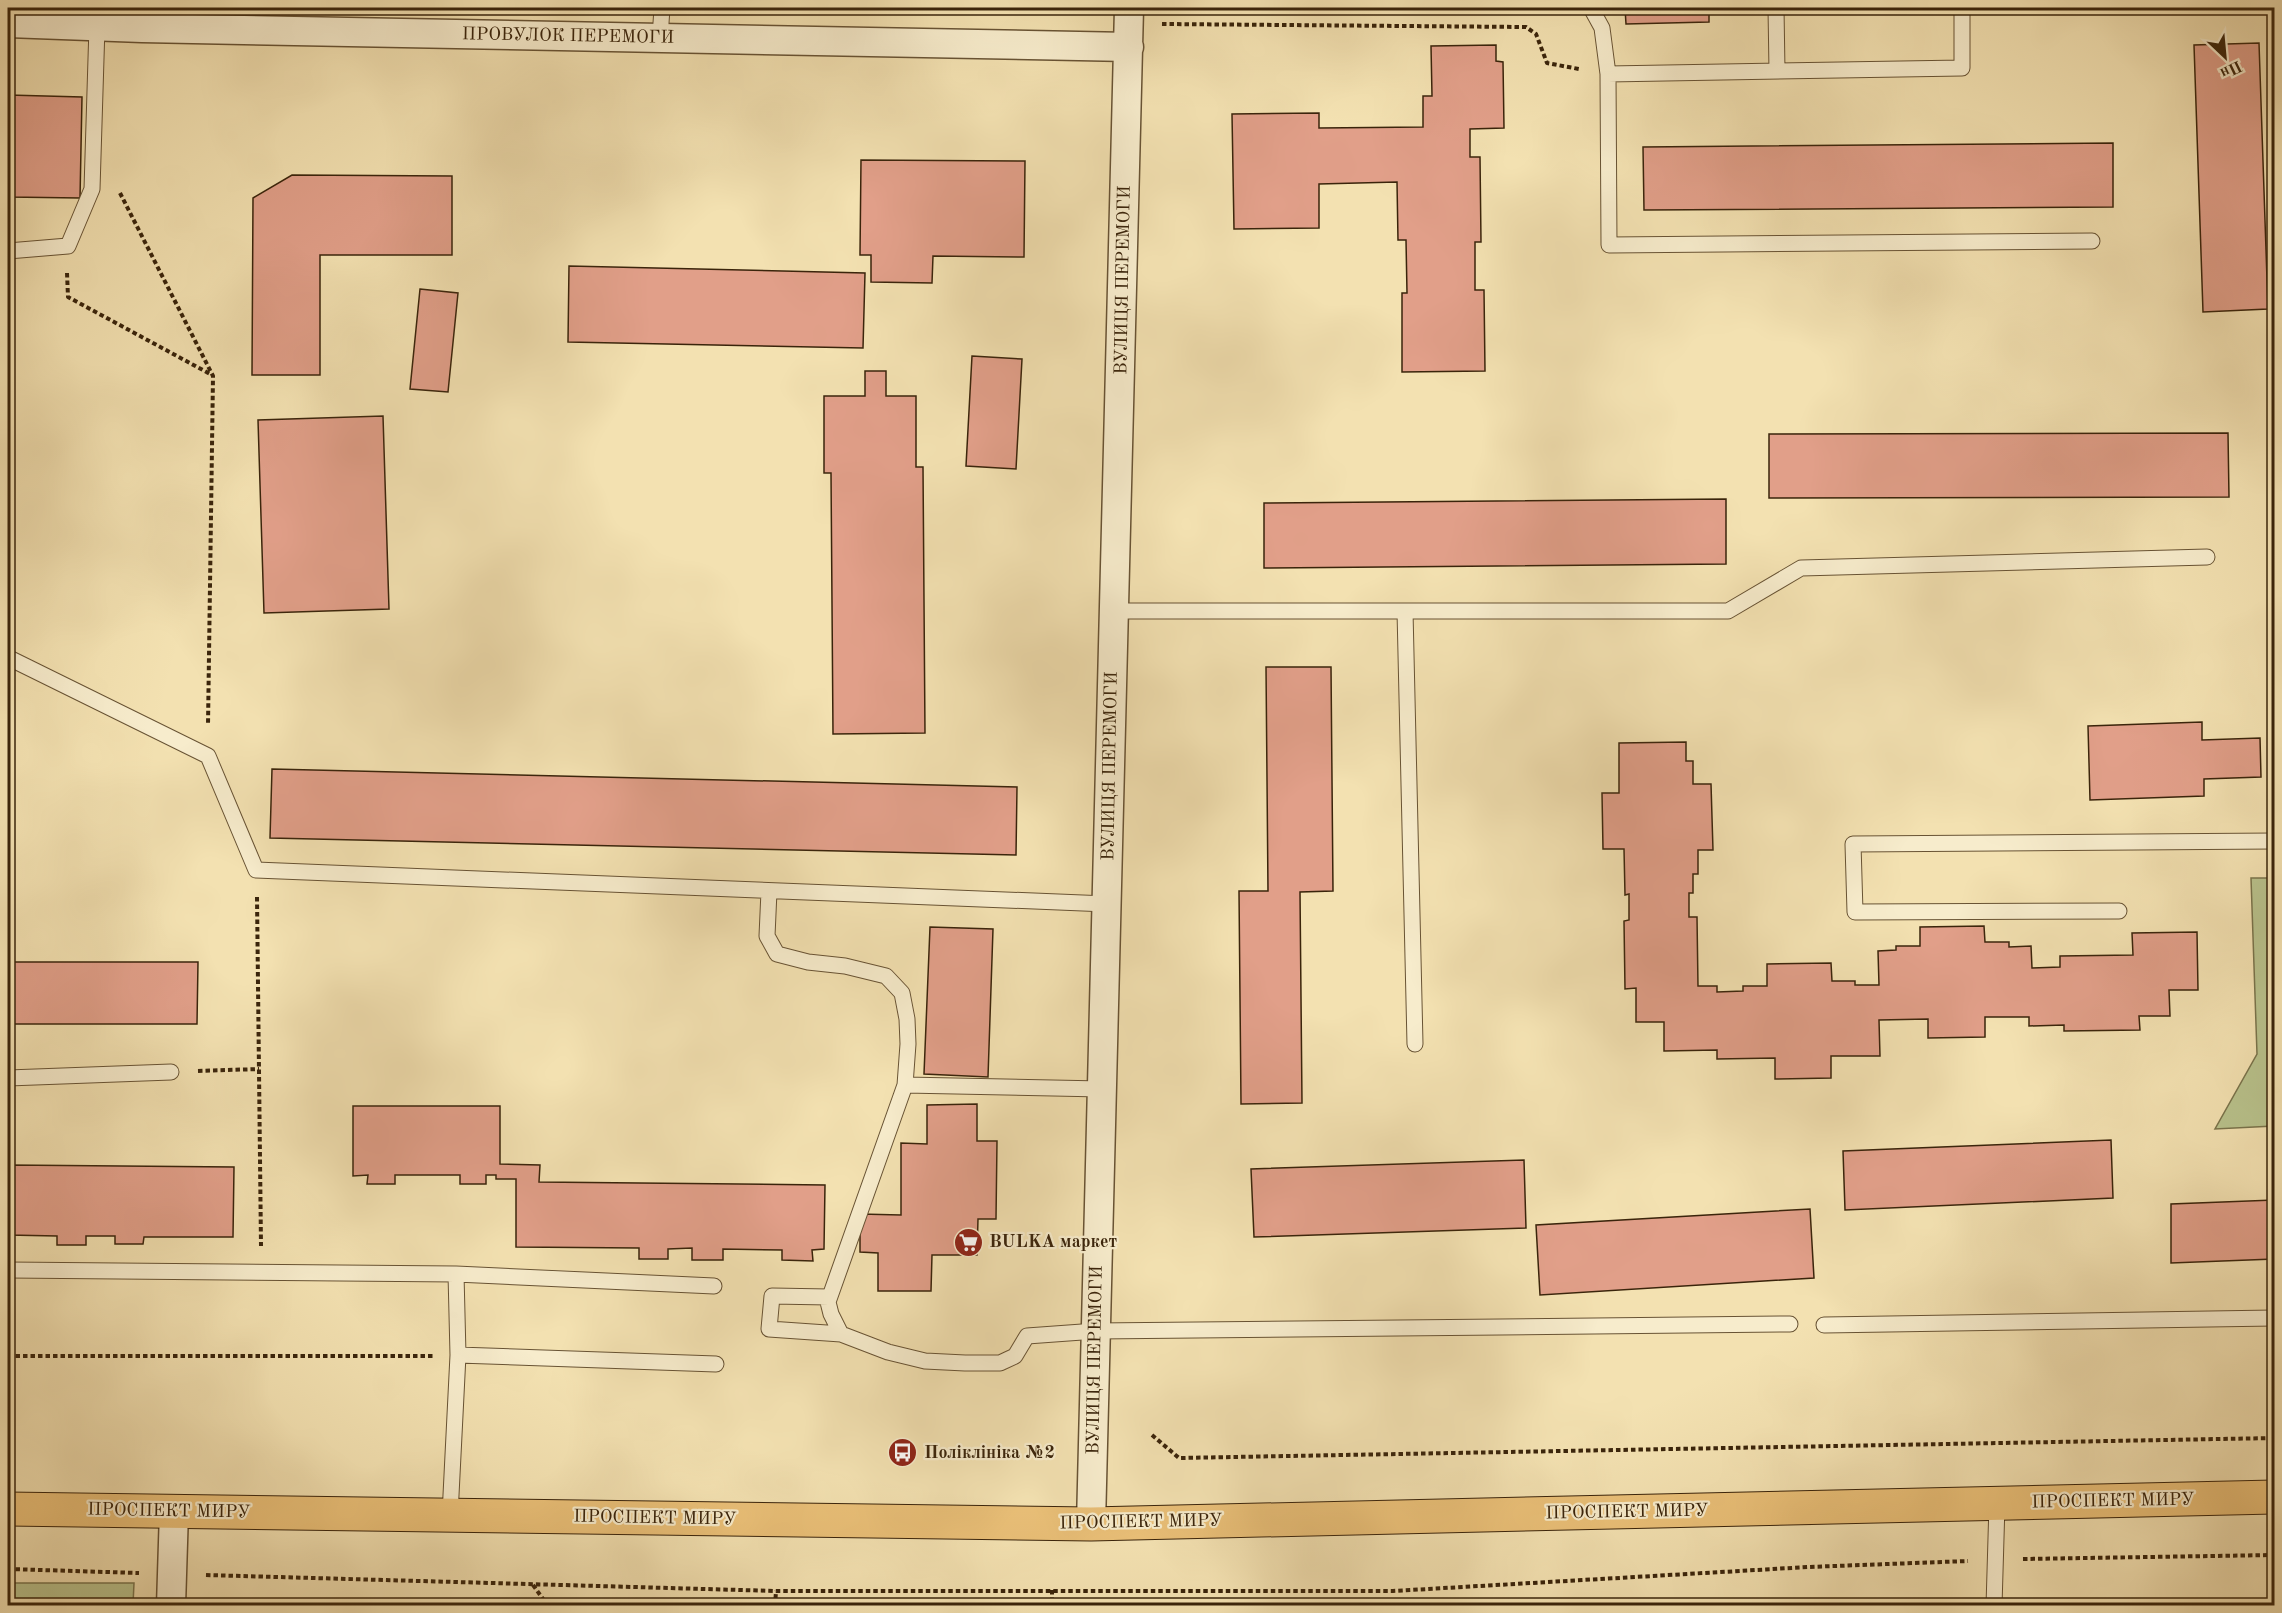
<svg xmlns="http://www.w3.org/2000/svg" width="2282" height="1613" viewBox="0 0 2282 1613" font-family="'Old Standard TT',serif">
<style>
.green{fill:#b9c38d;stroke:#7a744c;stroke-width:1.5}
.building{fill:#e19f89;stroke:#3a240b;stroke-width:1.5}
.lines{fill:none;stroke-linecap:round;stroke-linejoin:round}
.lane-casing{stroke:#685334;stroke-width:17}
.street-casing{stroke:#685334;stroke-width:31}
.primary-casing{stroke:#3a240b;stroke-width:35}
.path{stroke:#3a240b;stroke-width:4;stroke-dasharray:4.5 3;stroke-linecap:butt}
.lane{stroke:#f7eccc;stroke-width:15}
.street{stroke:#f7eccc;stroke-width:28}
.primary{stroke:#eac078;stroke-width:33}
.labels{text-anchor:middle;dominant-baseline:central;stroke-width:4.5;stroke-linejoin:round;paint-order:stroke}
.street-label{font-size:18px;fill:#3a240b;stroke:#f7eccc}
.poi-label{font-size:18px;font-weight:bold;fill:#3a240b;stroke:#f7eccc;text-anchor:start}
</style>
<rect width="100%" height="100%" fill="#f3e1b1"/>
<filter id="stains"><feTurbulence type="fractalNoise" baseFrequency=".00333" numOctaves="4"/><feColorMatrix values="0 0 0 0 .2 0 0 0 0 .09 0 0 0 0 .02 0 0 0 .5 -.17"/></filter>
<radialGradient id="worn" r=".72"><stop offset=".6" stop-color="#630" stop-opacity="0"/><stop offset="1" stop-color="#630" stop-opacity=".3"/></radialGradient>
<path class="green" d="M2251,878h23v248l-59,3 42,-75z
M8,1583h126l-1,22h-125z"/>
<path class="building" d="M1625,8h84v14l-83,2z
M2259,43l9,266 -65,3 -9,-267z
M1496,45v16l7,1 1,66 -34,1v28h10l1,85h-6v48h9l1,81 -83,1v-79h5l-1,-53h-8l-1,-58 -78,2v44l-85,1 -2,-115 87,-1v15l104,-1v-31h9l-1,-50z
M8,95l74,2 -2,101 -72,-1z
M2113,143v64l-469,3 -1,-63z
M861,160l164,1 -1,96 -91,-1 -1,27 -61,-1v-27h-11z
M292,175l160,1v79h-132v120h-68l1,-177z
M569,266l296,7 -2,75 -295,-6z
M420,289l38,4 -10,99 -38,-3z
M972,356l50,3 -6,110 -50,-3z
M865,371h21v25h30v71h7l2,266 -92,1 -2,-261h-7v-77h41z
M383,416l6,193 -125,4 -6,-193z
M2228,433l1,64 -460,1v-64z
M1726,499v65l-462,4v-65z
M1266,667h65l2,224 -33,1 2,211 -61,1 -2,-213h29z
M2202,722v18l58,-2 1,39 -57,2v17l-114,4 -2,-74z
M1686,742v19h7v23h18l2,66h-15v24h-5v19h-4v24h8l1,69h19v6l26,-1v-5h24v-22l64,-1 1,18h23v4h24l-1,-34 18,-1v-4h24v-19l64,-1 1,16h24v5l22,-1 1,22 28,-1v-11l73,-1 -1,-22 65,-1 1,58h-29l1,26h-31l1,14 -76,1v-6l-35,1v-9h-44v20l-57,1v-19l-49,1 1,36h-49v22l-56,1v-21l-58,1v-9l-53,1v-29h-28v-34l-11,1 -1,-68 5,-1v-26l-4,1 -1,-46h-21l-1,-56h17v-50z
M272,769l745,18 -1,68 -746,-17z
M930,927l63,2 -5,148 -64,-3z
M8,962h190l-1,62h-189z
M977,1104v37h20l-1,78h-18l-1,36h-45l-1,36h-53v-38l-18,-1v-38l41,1v-72l26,1v-39z
M353,1106h147v58l40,1 -1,17 286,3 -1,64 -12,1 1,11 -31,-1v-10l-59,-1v11h-31v-12l-24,1v10h-29v-11l-123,-1v-68h-20v-4h-10v9h-26v-9h-65v9h-28l1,-9 -15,1z
M2111,1140l2,58 -268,12 -2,-59z
M1524,1160l2,68 -272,9 -3,-68z
M8,1165l226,2 -1,70h-89l-1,7h-28v-8h-29v9h-29v-9l-49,-1z
M2274,1200v59l-103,4v-59z
M1810,1209l4,69 -274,17 -4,-70z"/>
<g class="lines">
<defs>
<path id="lane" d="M1591,8l11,20 6,46 1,171 483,-4
M1776,8l1,63
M660,38l2,-30
M1608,74l354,-6v-60
M8,251l60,-5 24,-57 5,-163
M1114,611h614l73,-43 406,-11
M1405,611l10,433
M9,658l199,98 48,114 851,34
M769,891l-2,45 10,18 31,8 37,4 41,10 16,17 5,26 1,25 -3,41 -77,217 3,12 10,20 47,18 37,9 40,2h35l15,-7 12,-20 69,-5 694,-7
M2119,911l-264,1 -2,-68 421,-3
M8,1078l163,-6
M905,1085l197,4
M8,1270l448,4 2,81 -8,160
M456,1274l258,12
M829,1297l-57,-1 -3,33 72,5
M1824,1325l450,-7
M458,1355l258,9
M1994,1606l3,-102"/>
<path id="street" d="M8,23l134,5 987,19
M1091,1524l38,-1516
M171,1606l3,-95"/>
<path id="primary" d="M8,1509l1083,15 1183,-27"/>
</defs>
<use href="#lane" class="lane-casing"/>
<use href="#street" class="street-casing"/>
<use href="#primary" class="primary-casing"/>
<path class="path" d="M1162,24l364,3 10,7 11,29 32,6
M120,193l93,183 -5,349
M67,273l1,24 144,78
M8,460l1,173
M257,897l4,349
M198,1071l61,-2
M8,1356h425
M1152,1435l27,23 1095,-20
M2023,1559l251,-4
M8,1569l131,4
M206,1575l570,16h617l415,-24 160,-6
M533,1585l15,21
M1052,1590v16
M775,1606l1,-15"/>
<use href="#lane" class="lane"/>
<use href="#street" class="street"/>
<use href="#primary" class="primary"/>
</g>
<defs>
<symbol id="supermarket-disc" viewBox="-11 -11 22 22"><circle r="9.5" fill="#8f2418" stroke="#f7eccc"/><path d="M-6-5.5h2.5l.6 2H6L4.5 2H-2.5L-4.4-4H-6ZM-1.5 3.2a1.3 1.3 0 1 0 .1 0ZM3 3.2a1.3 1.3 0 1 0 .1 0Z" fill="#fff"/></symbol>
<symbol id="bus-disc" viewBox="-11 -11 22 22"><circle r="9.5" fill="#8f2418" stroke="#f7eccc"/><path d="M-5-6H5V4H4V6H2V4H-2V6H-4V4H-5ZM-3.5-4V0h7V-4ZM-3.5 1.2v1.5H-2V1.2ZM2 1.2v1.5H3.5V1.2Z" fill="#fff"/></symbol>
</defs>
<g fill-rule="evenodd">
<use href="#supermarket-disc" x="952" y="1226" width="33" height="33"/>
<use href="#bus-disc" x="886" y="1436" width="33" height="33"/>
</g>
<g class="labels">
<g class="street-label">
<text transform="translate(568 36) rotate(1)">ПРОВУЛОК ПЕРЕМОГИ</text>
<text transform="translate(1123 280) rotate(-89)">ВУЛИЦЯ ПЕРЕМОГИ</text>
<text transform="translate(1110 766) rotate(-89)">ВУЛИЦЯ ПЕРЕМОГИ</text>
<text transform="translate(1095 1360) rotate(-89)">ВУЛИЦЯ ПЕРЕМОГИ</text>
<text transform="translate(2113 1501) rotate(-1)">ПРОСПЕКТ МИРУ</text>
<text transform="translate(169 1511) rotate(1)">ПРОСПЕКТ МИРУ</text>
<text transform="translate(1627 1512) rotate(-1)">ПРОСПЕКТ МИРУ</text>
<text transform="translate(655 1518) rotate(1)">ПРОСПЕКТ МИРУ</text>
<text transform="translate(1141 1522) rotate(-1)">ПРОСПЕКТ МИРУ</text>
</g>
<g class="poi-label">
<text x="989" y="1242">BULKA маркет</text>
<text x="924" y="1453">Поліклініка №2</text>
</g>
</g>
<rect width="2282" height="1613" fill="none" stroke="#f3e1b1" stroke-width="30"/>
<rect x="9" y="9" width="2264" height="1595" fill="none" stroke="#3a240b" stroke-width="3"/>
<rect x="15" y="15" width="2252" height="1583" fill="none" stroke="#3a240b" stroke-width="1.5"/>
<g transform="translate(2225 57) rotate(154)" stroke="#f7eccc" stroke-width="4.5" paint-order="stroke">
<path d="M0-4.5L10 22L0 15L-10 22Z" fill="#3a240b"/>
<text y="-9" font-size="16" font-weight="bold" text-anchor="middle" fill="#3a240b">Пн</text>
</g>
<rect width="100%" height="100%" filter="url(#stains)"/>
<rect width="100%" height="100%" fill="url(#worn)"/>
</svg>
